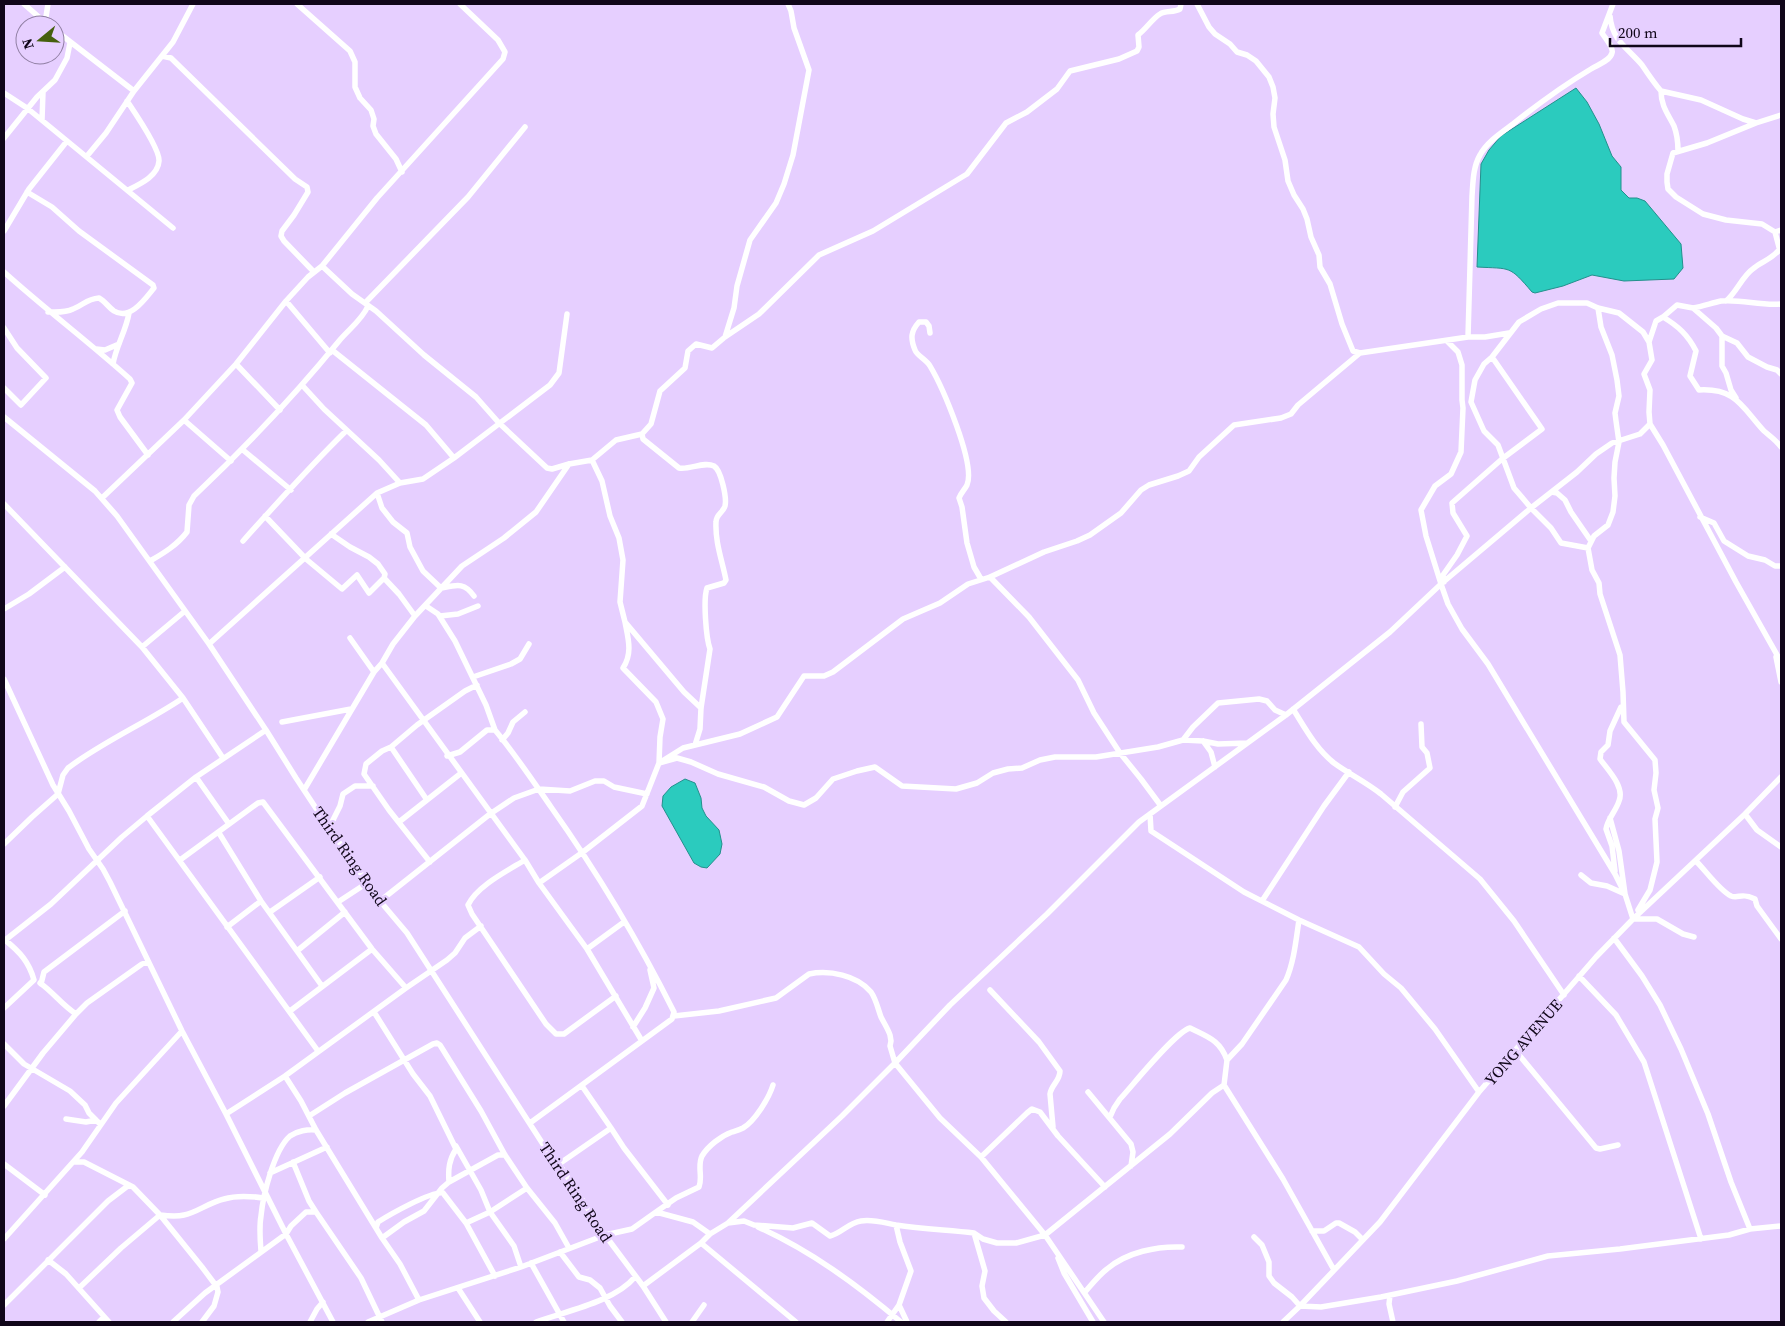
<svg xmlns="http://www.w3.org/2000/svg" width="1785" height="1326" viewBox="0 0 1785 1326" font-family="'Source Serif 4',serif">
<style>
.water{fill:#2bcbbe;stroke:#23908c}
.lines{fill:none;stroke-linecap:round;stroke-linejoin:round}
.minor{stroke:#fff;stroke-width:5.5}
.labels{text-anchor:middle;dominant-baseline:central;stroke-width:5;stroke-linejoin:round;paint-order:stroke}
.street-label{font-size:16px;fill:#100619;stroke:#e6cfff}
</style>
<rect width="100%" height="100%" fill="#e6cfff"/>
<path class="water" d="M1576,88l11,14 12,22 13,32 9,11v23l8,8h8l8,3 36,43 2,24 -9,11 -50,2 -32,-6 -29,11 -28,7 -3,-1c-23,-27 -21,-23 -55,-25l4,-103 8,-14 12,-14z
M685,779l10,4 6,15 1,10 4,8 13,14 3,14 -2,10 -13,14 -6,-1 -7,-4 -32,-57 1,-10 8,-9z"/>
<g class="lines">
<path class="minor" d="M24,4l24,21
M297,4l53,47 5,11v25l5,11 11,12 3,9 -1,7 3,8 20,25 6,13
M1197,4l12,23 6,7 15,10 7,8 10,3 9,6 13,16 4,10 2,11 -2,16 1,13 11,33 3,21 6,14 9,14 4,10 4,18 8,18 1,12 10,17 12,40 11,27 7,2
M1610,16c2,25 18,32 32,49 6,9 12,18 19,26l40,9 42,19 13,4 25,-8
M45,23l3,-19
M55,30l79,61
M162,56l9,2 124,121 12,8 1,5 -14,23 -12,16 -1,5 3,5 30,31
M1661,91c0,15 7,23 13,35 3,8 4,17 4,25
M4,93l23,15 146,120
M127,101c8,12 33,48 32,60 -1,15 -19,23 -31,29
M42,120l1,-28
M1756,123l-49,20 -34,10 -6,21v8l1,7 8,8 27,17 23,6 36,4 13,8 6,-2
M4,138l33,-41 18,-17 12,-22 3,-15
M87,156l19,-23 28,-42 39,-49 20,-38
M27,192l25,15 27,24 74,54 1,3c-9,11 -24,33 -40,23 -6,-4 -9,-10 -15,-13 -13,1 -15,7 -26,11 -8,4 -16,3 -25,3
M4,231l25,-42 38,-48
M1775,232l5,19
M322,266l55,-68 126,-139 2,-7 -7,-12 -38,-36
M4,272c41,37 85,70 126,107l2,4 -15,27 3,7 28,38
M286,301l44,52
M1726,301c11,-9 16,-25 28,-33 9,-7 18,-9 26,-19
M365,303l103,-106 57,-70
M1598,308l3,19 11,28 5,25 2,16 -4,17 1,8 3,21 -4,20 -1,16 1,18 -2,16 -5,13 -14,11 -6,12 4,22 7,13 1,11 20,61 3,37 1,30 31,38 1,13 -2,17 4,18 -3,11 2,43 -7,28 -12,20
M1693,308c10,-2 19,-5 28,-7 20,-2 40,5 60,3
M1663,317l14,-12 16,3 23,20 6,8 15,7 11,14 19,10 10,3 4,4
M4,328l13,20 29,30 -25,27 -17,-17
M930,333l-1,-7 -3,-4h-7c-8,9 -9,16 -4,28 2,6 11,9 15,16 12,20 46,98 37,119 -2,4 -6,8 -8,13l3,9 5,36 7,24 7,12
M1722,336v30l4,7 5,17 5,8
M725,337l9,-29 3,-22 13,-46 26,-37 8,-19 9,-29 16,-85 -15,-42 -3,-17 -3,-7
M1468,337h17l24,-4
M1447,341l11,11 4,13v35l1,8 -2,44 -10,22 -16,12 -14,24 5,26 15,48 7,20 14,25 26,35 127,210 10,20 8,25h24l26,15 11,3
M96,349l9,1 14,-6
M332,350l94,75 28,33
M113,364c3,-18 13,-33 16,-51
M236,364l44,46
M302,385l22,24 55,51 21,23
M4,417l91,74 22,25 92,128 57,86 30,48 33,50 51,73 27,32 141,219 11,12 46,71 38,51 23,36
M184,420l47,41
M1781,447c-5,-7 -11,-11 -17,-16 -22,-24 -28,-43 -65,-41l-9,-14 6,-25c-8,-16 -18,-25 -33,-34l-7,4 -7,21 3,18 -8,14 6,16 -1,22 1,12 13,21 73,137 45,80
M243,450l48,40
M592,460l10,21 8,35 9,22 4,22 -3,42 5,20 59,70 17,16
M1552,492l5,1 8,7 6,12 20,29
M377,493l5,15 11,14 14,11 3,14 13,24 18,17c16,-3 23,-6 33,8
M102,498l82,-78 52,-56 50,-63 22,-24 14,-11 30,28 24,17 48,44 52,42 23,26 48,45 5,1 17,-5 23,-4 24,-20 26,-6
M4,504l138,143 41,51 40,60
M265,516l41,43 36,30 15,-14 12,18 15,-15 15,16 16,22
M1700,517l14,6 10,18 24,15 17,4 10,6h6
M331,534l19,13 19,10 9,7 7,10 -1,4
M243,541c33,-37 67,-75 103,-110
M1588,548l-27,-5 -10,-15 -20,-20 -17,-20 -16,-43 -14,-14 -13,-29 4,-22 9,-16 8,-7 27,-35 22,-13 17,-6h29l11,5 21,5 24,19 6,10
M150,561c14,-8 27,-16 37,-29l2,-27 5,-9c52,-49 100,-100 145,-155 9,-11 23,-21 29,-35
M990,577l39,40 49,63 16,33 26,40 21,26 20,27
M1444,582l-1,-7 14,-20 10,-19 -14,-23 -1,-10 50,-44 40,-30 -50,-72
M426,606l12,8 17,27 31,64 9,25
M4,609l25,-15 36,-27
M440,616l18,-2 20,-8
M625,622c3,16 8,31 -2,46l33,34 7,17 -3,18 -1,26 18,-5 14,4 27,12 46,13 25,14 15,4 12,-7 17,-19 24,-8 18,-4 27,19 54,3 21,-6 16,-10 15,-4 14,-1 18,-8 15,-3h41l62,-10 25,-7 10,-13 25,-24 41,-4 8,2 8,9 11,5
M350,638l24,34
M209,644l168,-151 23,-10 23,-4 31,-21 96,-73 9,-12 8,-59
M142,647l43,-36
M1776,657l5,25
M382,663l143,197 14,23 48,66 55,92
M473,677l38,-13 9,-5 9,-15
M4,679l49,106 16,26 20,38 14,20 7,13 72,149 44,83 60,120 47,88
M1293,709c12,19 23,40 41,54 15,11 32,19 47,31l99,85 34,42 50,74
M282,722l69,-13
M502,740l6,-7 5,-11 12,-10
M1183,740l20,1 15,3 29,-1
M1203,741l8,11 4,15
M695,745l5,-16 1,-21 9,-59c-4,-11 -7,-50 -3,-61l17,-5 2,-3c-4,-20 -11,-38 -10,-58 0,-8 7,-9 9,-16 2,-8 -4,-36 -11,-40 -10,-5 -24,4 -35,2l-36,-29 -1,-5 9,-10 9,-33 25,-23 3,-17 8,-7 16,4 13,-11 34,-23 60,-59 54,-24 94,-57 39,-51 21,-11 30,-23 13,-18 49,-12 18,-8 2,-4 -1,-12c8,-6 14,-16 22,-21 6,-4 13,-1 20,-5l1,-5
M391,747l36,53
M447,756l13,-4 27,-22h8c20,24 38,51 56,77 46,65 87,133 123,205l-2,7 -142,104
M196,777l33,47
M304,790l70,-118 8,-9 11,-19 22,-28 47,-50 42,-28 32,-26 33,-48
M1395,807l8,-15 27,-24 -3,-15 -5,-6 -1,-23
M1150,814l1,17 93,61 55,28 60,27 25,27 17,14 34,41 44,63
M1745,814l12,16 24,17
M147,816l171,235
M399,822l61,-48
M329,828l11,-22 3,-12 12,-8h18
M219,833l42,68 61,85
M4,844l28,-27 26,-23 5,-19 5,-7c36,-27 78,-45 115,-70
M180,860l78,-57 5,-1 109,147 34,39
M525,860c-18,11 -48,26 -57,45l4,9 74,110 10,10h8l52,-38
M1696,861c9,9 24,30 35,35 8,3 10,-4 24,3l2,7 24,33
M430,862l-41,-52 -25,-36 2,-10 16,-13 9,-4 26,-22 48,-34 12,-6
M1615,871l-3,-25 -6,-17c2,-11 10,-18 13,-28 6,-14 -11,-31 -19,-42l1,-7 7,-7 2,-14 11,-24
M1581,875l10,8 16,3 18,8 -6,-43 -9,-33
M539,883l44,-31 59,-46 17,-43 24,-15 57,-14 37,-17 27,-41h20l9,-4 70,-53 37,-16 28,-19 22,-7 54,-25 33,-11 13,-6 31,-22 20,-23 8,-5 29,-9 11,-5 10,-14 35,-32 47,-7 10,-4 7,-9 62,-52 108,-16 4,-141c1,-14 1,-29 8,-41 7,-13 21,-22 33,-31 25,-20 51,-39 78,-55 6,-4 19,-8 21,-16 2,-5 -7,-15 -10,-20l11,-29
M380,901l110,-87 24,-16 25,-9 31,2 25,-10h9l10,6 33,7
M1262,901l62,-95 25,-34
M338,902l29,-19
M270,912l50,-35
M227,927l34,-26
M1614,938l28,38 18,29 21,44 27,65 23,68 19,47
M4,941l47,-37 71,-67 25,-21 49,-39 70,-47
M587,949l37,-27
M297,951l48,-39
M1579,976l37,39 28,47 57,177
M40,983c13,9 22,22 36,31
M41,984l3,-12 81,-61
M990,990l49,52 21,29c0,10 -9,14 -10,23l3,33
M4,1008l30,-28c-5,-18 -14,-28 -29,-40
M290,1011l82,-62
M374,1012l39,62 17,22 26,53c-7,11 -8,20 -7,33l-7,6 -18,23 -20,11 -22,16
M674,1016l45,-5 57,-13 33,-24c20,-4 48,1 62,18 5,7 7,17 10,25 3,6 7,12 9,18l1,6 -1,5 5,17 45,55 41,39 64,78 59,87
M633,1027l12,-19 9,-20 -4,-18
M4,1044l20,20 46,27 15,14 4,8 11,11
M1515,1050l81,98 4,1 18,-4
M285,1076l16,25 15,29 66,108 18,26 19,36
M1224,1085l59,94 51,91
M582,1086l29,42 13,20 44,57
M1088,1092l43,52 2,8 -2,14
M4,1106l39,-53 33,-39 11,-11 55,-39 6,-2
M226,1114l59,-38 121,-88 41,-28 8,-7 10,-15 16,-12
M309,1116l36,-23 88,-49 4,-1 3,2 41,66 24,44 22,33 28,35 14,25
M1110,1117l4,-9 6,-9c13,-14 55,-67 70,-71 18,9 30,12 37,32
M66,1119l20,3 10,-2
M456,1146l25,44 9,22 24,34 7,21
M981,1157l46,-44 5,-4 8,3 18,24 47,51
M74,1162h10l49,25 27,28 42,52 15,20 1,5 -4,14 -12,16
M293,1162l16,39 7,11
M4,1164l41,31
M559,1164l52,-36
M270,1173l57,-26
M449,1182l49,-27h7
M656,1212l20,-14 23,-11c4,-10 -2,-21 3,-31 6,-10 19,-20 30,-24 3,-1 7,-2 11,-4 12,-7 26,-30 30,-43
M728,1223l16,-2 10,4 39,3 19,-5 18,13c12,-3 18,-13 31,-15 12,-2 24,2 35,4 26,4 52,5 78,8l9,6 14,4h19l29,-8 125,-101 42,-41 12,-8 3,-25 15,-16 44,-64c8,-18 10,-40 13,-60
M896,1225l4,17 11,29 -12,34 8,17
M758,1227c53,24 98,57 143,95
M376,1228l2,-6c11,-7 53,-31 65,-29l23,30
M1312,1231h12l12,-8h3l16,9 8,8
M974,1233l11,38 -3,15 2,12 10,13 12,11
M1254,1237l8,8 7,17v14l5,7 18,14 8,9 21,1 60,-10 76,-16 91,-25 72,-7 109,-14 21,-6 31,-3
M4,1239l78,-87 34,-49 66,-72
M701,1243l95,79
M261,1251c-1,-12 -2,-24 0,-35 2,-21 13,-66 29,-80 7,-5 18,-7 26,-6
M560,1252l19,25 11,3 10,8 10,18 12,16
M1058,1258l6,15 29,49
M48,1260l18,14 43,48
M531,1263l33,59
M495,1276l-29,-53 24,-11 37,-24
M643,1286l58,-43 9,-9 18,-11 114,-107 53,-53 55,-58 97,-91 92,-92 147,-107 104,-83 51,-48 90,-76 46,-36 19,-18 16,-11 28,-9 10,-10
M79,1288l42,-40 39,-33c8,1 16,2 24,0 12,-2 26,-13 40,-16 13,-4 26,-3 39,-1
M458,1288l22,34
M1085,1292c7,-8 14,-17 22,-23 20,-17 50,-23 75,-22
M1390,1295l-1,9 4,18
M4,1305l104,-104 21,-16
M99,1322l5,-5
M173,1322l32,-29 81,-59 5,-8 15,-14h10l45,66 21,44
M310,1322l7,-13 6,-7
M368,1322l51,-22 102,-33 84,-32 27,-6 24,-17 37,10 17,12
M536,1322c30,-11 78,-20 99,-45
M692,1322l12,-17
M887,1322l12,-17
M1283,1322l17,-16 80,-84 99,-130 117,-135 37,-38 112,-105 36,-37"/>
</g>
<g class="labels">
<g class="street-label">
<text transform="translate(350 856) rotate(55)">Third Ring Road</text>
<text transform="translate(1523 1042) rotate(-49)">YONG AVENUE</text>
<text transform="translate(576 1192) rotate(56)">Third Ring Road</text>
</g>
</g>
<rect width="1785" height="1326" fill="none" stroke="#100619" stroke-width="10"/>
<g transform="translate(40 40) rotate(252)"><circle r="24" fill="#e6cfff" stroke="#907fa3"/>
<path d="M0-4L9 19L0 12L-9 19Z" fill="#46600e"/>
<text y="-8" font-size="14" font-weight="bold" text-anchor="middle" fill="#100619">N</text>
</g>
<path d="M1610 38v8h131v-8" fill="none" stroke="#100619" stroke-width="2.5"/>
<text x="1618" y="38" font-size="15" fill="#100619" stroke="#e6cfff" stroke-width="4" paint-order="stroke">200 m</text>
</svg>
